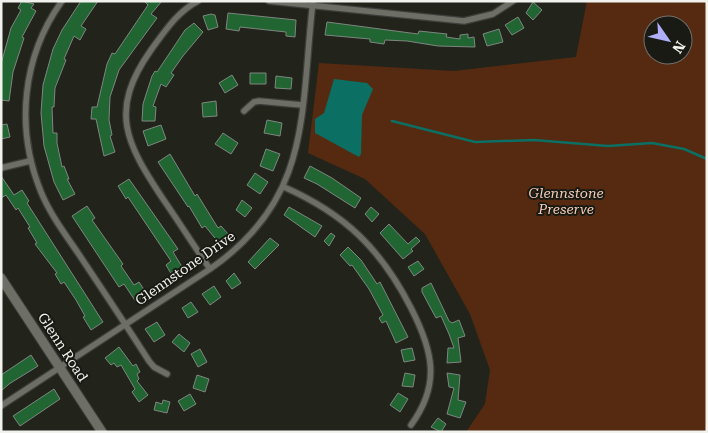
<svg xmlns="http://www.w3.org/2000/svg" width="708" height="433" viewBox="0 0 708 433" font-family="'Roboto Serif',serif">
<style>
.green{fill:#562a11;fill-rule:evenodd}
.water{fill:#0b6f63}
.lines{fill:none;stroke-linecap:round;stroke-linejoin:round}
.stream{stroke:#0b6f63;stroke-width:2.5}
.building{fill:#216533;stroke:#7e867f}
.street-casing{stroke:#3e3f3a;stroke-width:8}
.secondary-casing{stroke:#3e3f3a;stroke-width:11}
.street{stroke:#6d6e66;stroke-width:5.5}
.secondary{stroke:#6d6e66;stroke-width:9}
.labels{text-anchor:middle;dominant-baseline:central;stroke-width:4;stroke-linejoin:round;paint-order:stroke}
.park-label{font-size:14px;font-style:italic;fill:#f3cbb6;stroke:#191a13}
.street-label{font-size:14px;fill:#f1f2ed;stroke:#191a13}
</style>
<rect width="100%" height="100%" fill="#22241c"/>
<path class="green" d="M587,1h120v431h-241l19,-28 5,-34 -20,-56 -45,-80 -60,-55 -57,-26 11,-90 135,8 122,-14zM653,25h30v30h-30z"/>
<path class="water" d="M334,79l33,4 6,6 -11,26 -1,39 -2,3 -44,-24v-14l9,-6z"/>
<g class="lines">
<path class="stream" d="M392,121l83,21 59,-2 74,6 44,-3 32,6 23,10"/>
</g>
<path class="building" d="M22,1l12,3 -3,4 5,3 -14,26 2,1 -11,34 -4,29 -8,-1v-36l10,-36 10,-18 -3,-2z
M81,1h17l-17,25 5,3 -6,11 -6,-4 -10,23 2,1 -11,28 -1,19h-2l1,26h4v10l5,24 2,-1 5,13h-2l8,15 -12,6 -9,-18 -10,-36 -3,-33 2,-28 10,-36 9,-19z
M144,1h18l-11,13 6,4 -38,52 -9,27 -1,23 3,15 -2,1 5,16 -11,4 -8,-37h-5l1,-12h5l10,-43 5,-11 3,1 33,-49z
M533,2l9,8 -9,10 -7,-7z
M228,13l68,7 -1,17 -9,-1v-4l-46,-5 -1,4 -13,-2z
M211,14l4,1 3,12 -10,3 -5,-14z
M518,17l6,11 -12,7 -7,-10z
M327,22l91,12 1,-3 28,3 -1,3 14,2v-4l8,-1v4l6,-1 1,10 -37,-1 -31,-5 -22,-1 -1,4 -14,-2v-3l-45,-4z
M194,23l9,9 -20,24 -12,17 3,2 -8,12 -5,-3 -8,22 3,1 -1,14h-13l1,-17 9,-28 3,-5 2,1 28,-42z
M499,29l4,13 -16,4 -4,-12z
M250,73h16v11h-16z
M232,75l6,10 -13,8 -6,-10z
M276,76l16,2 -1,11 -16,-1z
M216,101l1,15 -14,1 -1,-14z
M267,120l15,3 -2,13 -16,-3z
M7,124l3,13 -9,2v-14z
M161,125l5,14 -18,7 -5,-15z
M223,133l15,10 -7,11 -16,-10z
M266,149l14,5 -7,17 -13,-5z
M170,154l25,42 2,-2 21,34 3,-2 8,9 -10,8 -14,-17 -3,2 -13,-22 -1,1 -30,-45z
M310,166l22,12 29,20 -6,10 -38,-24 -13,-6z
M255,173l13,9 -8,12 -13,-9z
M1,176l13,19 8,-5 7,11 -2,2 76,119 -12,8 -8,-13 2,-1 -9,-16 -12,-18 -3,2 -6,-10 2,-1 -22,-29 2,-1 -9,-15 2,-1 -12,-19 -2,2 -10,-15 -5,3z
M129,179l49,70 -5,3 11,18 -11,7 -7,-12 5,-4 -43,-64 -2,2 -8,-13z
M242,200l10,8 -7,9 -9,-7z
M87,206l8,12 -3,2 31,44 -2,2 13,19 5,-3 8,12 -11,8 -12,-18 -5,3 -47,-71z
M289,207l33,19 -7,11 -31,-22z
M371,207l8,7 -7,8 -7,-8z
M389,224l19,20 8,-7 4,4 -9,8 2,2 -10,8 -23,-26z
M331,233l4,3 -6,10 -5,-5z
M270,238l9,7 -24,24 -7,-7z
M348,247l13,13 16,24 3,-2 28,55 -12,6 -10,-22 -4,2 -3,-5 4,-3 -14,-26 -17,-24 -2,1 -10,-11z
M418,261l6,8 -10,7 -6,-9z
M234,273l7,10 -9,6 -6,-8z
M431,283l18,38 3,2 7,-3 6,16 -7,2 3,24 -14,1 1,-15h6l-5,-14 -8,-18 -5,2 -14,-26v-4z
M214,286l7,11 -11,8 -8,-11z
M191,302l7,10 -10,6 -6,-10z
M157,322l8,13 -11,7 -9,-13z
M179,334l11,9 -6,9 -12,-10z
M119,347l14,19 3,-2 4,8 -3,2 2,5 -2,2 11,14 -9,7 -7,-10 3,-3 -14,-24 -4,2 -3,-4 -3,2 -6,-7z
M412,348l3,12 -11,2 -3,-12z
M200,349l7,13 -9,5 -7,-13z
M31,355l7,11 -29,18 -8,7v-16z
M405,373l10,2 -2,12 -11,-1z
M447,373l13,2 -2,25 8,2 -6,16 -13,-4 7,-26 -5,-1z
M197,375l12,4 -4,13 -12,-4z
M54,389l6,10 -40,27 -7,-10z
M398,393l10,6 -8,13 -10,-7z
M190,394l6,10 -12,7 -6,-10z
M163,400l7,2 -3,11 -13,-3 2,-8 6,2z
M438,418l8,6 -5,8 -10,-5z"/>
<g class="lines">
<defs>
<path id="street" d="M62,1c-40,56 -47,127 -21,191 9,22 24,42 37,61 24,36 48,72 71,108l5,6 13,7
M198,1c-21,11 -33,30 -47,49 -43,61 -25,93 12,149 16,23 31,47 47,70
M269,1l195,20 29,-7 20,-13
M244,111l10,-9 5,-1 43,4
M1,168l29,-7
M284,187c61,27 97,62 127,121 22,43 30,76 0,117
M1,406l209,-137c103,-71 90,-157 103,-268"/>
<path id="secondary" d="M1,278l101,154"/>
</defs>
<use href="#street" class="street-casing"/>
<use href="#secondary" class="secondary-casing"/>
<use href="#street" class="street"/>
<use href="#secondary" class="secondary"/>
</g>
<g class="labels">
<g class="park-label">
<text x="566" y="193">Glennstone<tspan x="566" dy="16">Preserve</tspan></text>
</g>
<g class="street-label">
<text transform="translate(185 268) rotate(-35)">Glennstone Drive</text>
<text transform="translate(63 347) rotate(57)">Glenn Road</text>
</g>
</g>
<rect width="708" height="433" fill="none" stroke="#f1f2ed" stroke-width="5"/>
<g transform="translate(668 40) rotate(124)"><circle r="24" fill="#191a13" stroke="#6f706a"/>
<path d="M0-4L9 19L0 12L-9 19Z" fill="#aeaefb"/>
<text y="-8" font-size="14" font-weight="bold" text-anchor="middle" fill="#f1f2ed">N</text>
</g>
</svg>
